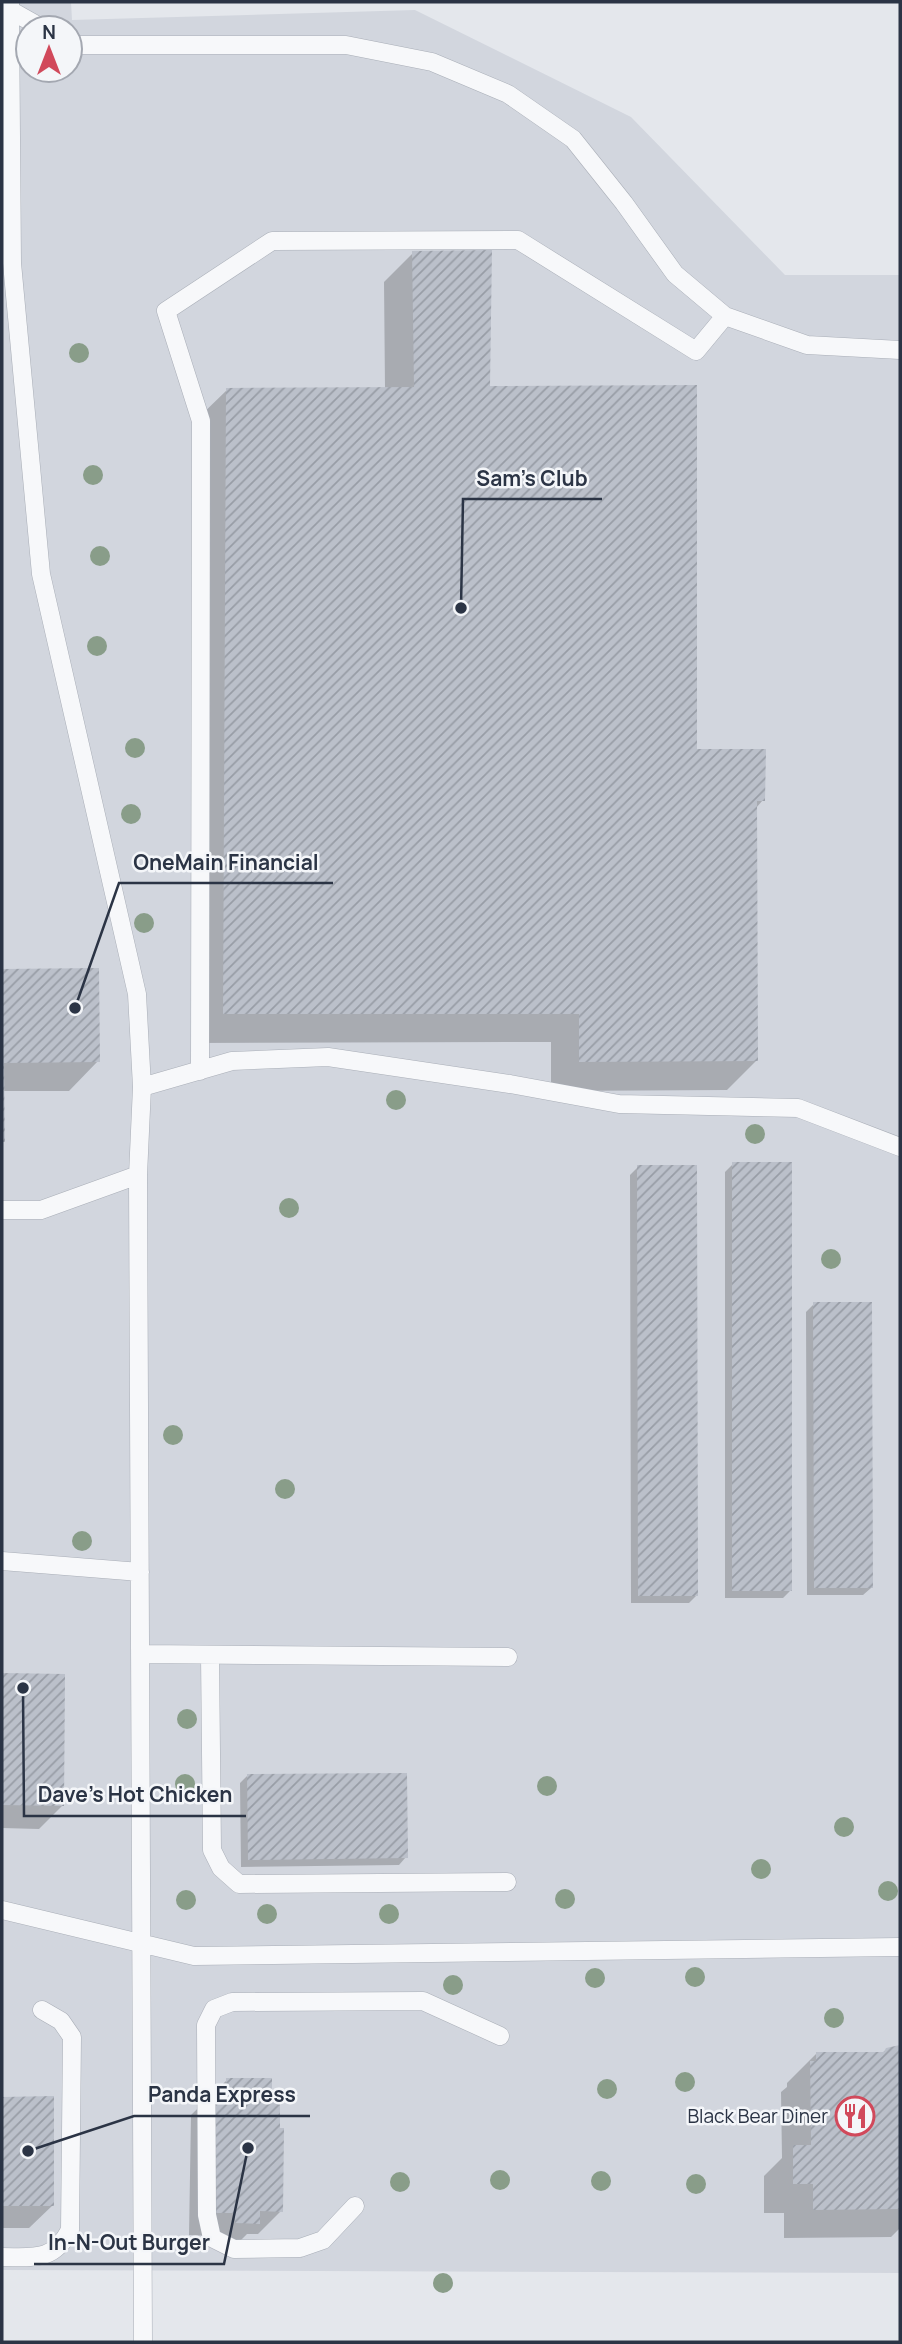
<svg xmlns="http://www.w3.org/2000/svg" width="902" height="2344" viewBox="0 0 902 2344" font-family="Manrope,sans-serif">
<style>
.built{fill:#d2d6de;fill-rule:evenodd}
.shadow{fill:#0003}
.building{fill:url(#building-hatch)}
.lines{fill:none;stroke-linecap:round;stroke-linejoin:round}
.service-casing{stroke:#a9aeb7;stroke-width:19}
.service{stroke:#f7f8fa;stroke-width:18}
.tree{fill:#899d89}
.labels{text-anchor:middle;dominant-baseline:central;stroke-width:5;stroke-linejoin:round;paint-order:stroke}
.poi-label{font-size:19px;fill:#2b3445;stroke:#f4f6f9;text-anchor:end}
.leader{fill:none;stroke:#2b3445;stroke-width:2.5}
.callout-dot{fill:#2b3445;stroke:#f4f6f9;stroke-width:2.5}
.callout-label{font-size:21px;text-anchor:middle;font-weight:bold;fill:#2b3445;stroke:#f4f6f9;stroke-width:5;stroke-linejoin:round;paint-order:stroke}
</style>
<defs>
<pattern id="building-hatch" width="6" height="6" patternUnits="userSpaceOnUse" patternTransform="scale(1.75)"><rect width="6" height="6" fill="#bbc0ca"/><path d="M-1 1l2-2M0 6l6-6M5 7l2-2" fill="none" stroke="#989da6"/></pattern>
</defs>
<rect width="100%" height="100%" fill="#e4e7ec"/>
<path class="built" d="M2,2h69l1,18 343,-10 216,107 154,158h115v1998l-898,-3zM28,28h42v42h-42z"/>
<path class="shadow" d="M413,253l282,498 68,49 -7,8v253l-29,29 -176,1v-49l-356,1 2,-624 30,-29 158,-1 -1,-107z
M98,970v91l-29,30h-66l-1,52v-172z
M733,1164l57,427 -7,7h-58v-426z
M638,1167l59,428 -8,8h-58l-1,-428z
M814,1304l57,284 -8,7h-56l-1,-283z
M2,1675l61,1v129l-24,24 -37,-1z
M248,1775l158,82 -7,8 -158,2 -1,-84z
M900,2047v181l-9,9 -107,1v-25h-20v-37l18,-18 -1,-66 6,-5v-4l29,-29 66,-1 5,-4z
M227,2080l54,131 -23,23h-11l-12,12 -23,-10 -23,-1 2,-120z
M2,2098h50l1,107 -24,23h-27z"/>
<path class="building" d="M492,250l-2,136 207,-1v364h69l-1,52h-8l1,260 -179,1v-48h-356l3,-626 188,-1 -2,-136z
M99,968l1,94 -96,1 1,79h-3v-173z
M732,1162h60v429h-60z
M637,1165h60l1,431h-60z
M813,1302h59l1,286h-59z
M2,1673l63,1 -1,132 -62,-1z
M407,1773l1,85 -160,2 -1,-86z
M900,2045v164l-87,1v-26h-20v-39h18l-1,-84h6v-9h68l2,-4z
M226,2078h46v16h8v34h4l-1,84 -23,-1v13l-25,-1v-10h-23l2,-123h12z
M54,2096v110h-52v-109z"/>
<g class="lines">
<defs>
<path id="service" d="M10,2v8l32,18
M10,10l2,253 29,311 96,420 5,93
M70,43l3,2h273l86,17 76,32 65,45 51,64 51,71 50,42 82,29 93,5
M200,1071l1,-650 -35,-110 106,-70 246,-1 178,111 29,-35
M138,1175l5,1167
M2,1210h39l97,-35 4,-88 90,-26 96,-4 182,27 109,20 179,4 102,39
M2,1561l138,11
M140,1654l368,3
M210,1655l2,195 9,18 18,16 268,-2
M2,1910l192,46 706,-9
M355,2206l-32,34 -23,8 -66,1 -22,-11 -5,-23 -1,-190 8,-16 18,-7 191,-1 77,35
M2,2257c31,0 51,5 68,-27l2,-193 -11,-16 -19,-11"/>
</defs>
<use href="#service" class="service-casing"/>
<use href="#service" class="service"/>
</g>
<g class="tree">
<circle cx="79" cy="353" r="10"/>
<circle cx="93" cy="475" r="10"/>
<circle cx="100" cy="556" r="10"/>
<circle cx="97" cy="646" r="10"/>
<circle cx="135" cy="748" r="10"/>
<circle cx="131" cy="814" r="10"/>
<circle cx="144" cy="923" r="10"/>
<circle cx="396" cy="1100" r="10"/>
<circle cx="755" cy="1134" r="10"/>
<circle cx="289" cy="1208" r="10"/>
<circle cx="831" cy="1259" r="10"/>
<circle cx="173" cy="1435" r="10"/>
<circle cx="285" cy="1489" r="10"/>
<circle cx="82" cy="1541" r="10"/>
<circle cx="187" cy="1719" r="10"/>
<circle cx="185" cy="1784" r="10"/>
<circle cx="547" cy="1786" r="10"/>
<circle cx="844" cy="1827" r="10"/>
<circle cx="761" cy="1869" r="10"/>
<circle cx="888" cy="1891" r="10"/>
<circle cx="565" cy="1899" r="10"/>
<circle cx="186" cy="1900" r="10"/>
<circle cx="267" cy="1914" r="10"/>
<circle cx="389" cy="1914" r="10"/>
<circle cx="695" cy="1977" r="10"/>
<circle cx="595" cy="1978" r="10"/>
<circle cx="453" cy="1985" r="10"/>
<circle cx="834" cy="2018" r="10"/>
<circle cx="685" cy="2082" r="10"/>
<circle cx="607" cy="2089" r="10"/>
<circle cx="500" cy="2180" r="10"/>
<circle cx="601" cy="2181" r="10"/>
<circle cx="400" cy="2182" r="10"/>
<circle cx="696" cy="2184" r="10"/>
<circle cx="443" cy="2283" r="10"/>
</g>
<defs>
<symbol id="restaurant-ring" viewBox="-11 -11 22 22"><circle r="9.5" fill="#f4f6f9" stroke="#d1495b" stroke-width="1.5"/><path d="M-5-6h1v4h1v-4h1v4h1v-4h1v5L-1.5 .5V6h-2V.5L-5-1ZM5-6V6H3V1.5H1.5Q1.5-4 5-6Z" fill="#d1495b"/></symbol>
</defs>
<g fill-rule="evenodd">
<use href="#restaurant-ring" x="833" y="2094" width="44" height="44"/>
</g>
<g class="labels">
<g class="poi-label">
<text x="828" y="2116">Black Bear Diner</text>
</g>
</g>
<path class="leader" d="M461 608L463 499H602M75 1008L119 883H333M23 1688L24 1816H246M28 2151L134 2116H310M248 2148L224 2264H34"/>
<g class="callout-dot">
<circle cx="461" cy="608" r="7"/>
<circle cx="75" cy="1008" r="7"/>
<circle cx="23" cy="1688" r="7"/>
<circle cx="28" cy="2151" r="7"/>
<circle cx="248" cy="2148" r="7"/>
</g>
<g class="callout-label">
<text x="532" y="486">Sam's Club</text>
<text x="226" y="870">OneMain Financial</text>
<text x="135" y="1802">Dave's Hot Chicken</text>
<text x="222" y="2102">Panda Express</text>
<text x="129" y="2250">In-N-Out Burger</text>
</g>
<rect width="902" height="2344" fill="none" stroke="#2b3445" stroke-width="7"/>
<g transform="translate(49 49)"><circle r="33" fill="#f4f6f9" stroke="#a4a8b1" stroke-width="2"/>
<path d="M0-5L12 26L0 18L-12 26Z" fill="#d1495b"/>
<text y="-10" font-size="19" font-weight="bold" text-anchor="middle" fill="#2b3445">N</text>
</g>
</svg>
